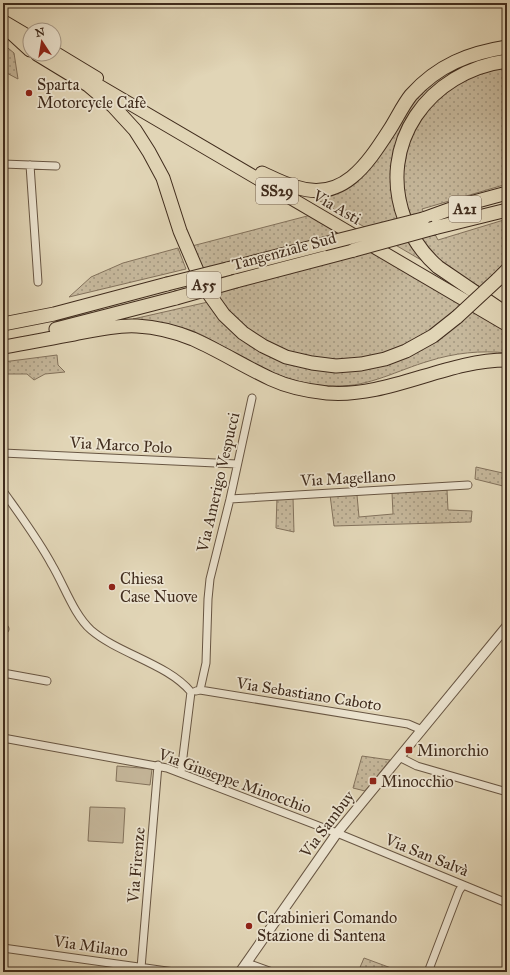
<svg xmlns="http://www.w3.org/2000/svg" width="510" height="975" viewBox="0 0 510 975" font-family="'IM FELL Great Primer',serif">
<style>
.grass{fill:url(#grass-dots);stroke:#83725c}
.garden{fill:#c6b89c;stroke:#83725c}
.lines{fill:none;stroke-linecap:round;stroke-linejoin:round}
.minor-casing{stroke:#685643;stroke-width:9}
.tertiary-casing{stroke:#685643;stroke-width:11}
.primary-casing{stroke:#402c1d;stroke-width:14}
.motorway-casing{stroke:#402c1d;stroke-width:15}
.minor{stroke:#ece4d0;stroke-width:7}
.tertiary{stroke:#ece4d0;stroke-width:9}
.primary{stroke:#e1d5b6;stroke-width:12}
.motorway{stroke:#e1d5b6;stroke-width:13}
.motorway-bridge-casing{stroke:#402c1d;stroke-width:15;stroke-linecap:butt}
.motorway-bridge{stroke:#e1d5b6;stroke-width:13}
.poi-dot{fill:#8f2418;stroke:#ece4d0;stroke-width:1.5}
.labels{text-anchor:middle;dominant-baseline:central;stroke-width:3.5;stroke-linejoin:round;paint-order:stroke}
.shield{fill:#ece4d0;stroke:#746353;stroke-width:1}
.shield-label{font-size:15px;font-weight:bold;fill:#402c1d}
.poi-label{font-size:16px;fill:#402c1d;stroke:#ece4d0;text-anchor:start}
.street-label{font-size:16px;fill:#402c1d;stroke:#ece4d0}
</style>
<defs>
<pattern id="grass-dots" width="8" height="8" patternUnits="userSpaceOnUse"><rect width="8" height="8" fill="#c6b89c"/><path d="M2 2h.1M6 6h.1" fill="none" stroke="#a2967f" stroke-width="1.8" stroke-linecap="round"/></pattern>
</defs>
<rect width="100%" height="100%" fill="#e1d5b6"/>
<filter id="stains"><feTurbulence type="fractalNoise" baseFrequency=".005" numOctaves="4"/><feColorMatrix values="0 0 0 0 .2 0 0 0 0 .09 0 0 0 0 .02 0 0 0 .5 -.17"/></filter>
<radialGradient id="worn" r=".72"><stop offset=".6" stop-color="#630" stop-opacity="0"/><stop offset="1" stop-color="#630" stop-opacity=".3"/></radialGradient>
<path class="grass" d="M3,44l11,9 4,26 -15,-8z
M507,50v5l-36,9 -28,15 -18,15 -16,22 -15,54 34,94 -115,-67 18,-2 22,-10 16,-16 50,-76 20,-18 33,-17z
M507,66v118l-85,25 16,31 69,-21v45l-25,24 -25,-14 -16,-13 -17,-17 -18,-33 -4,-35 6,-37 14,-26 44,-36z
M311,215l24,17 128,72 -28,27 -52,25 -46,6 -47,-9 -22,-10 -22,-14 -30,-31 -17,-33 -7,-19z
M178,248l8,21 -117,28 22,-20 32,-14z
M208,302l83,60 90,1 91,-53 35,21v22c-26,-3 -53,0 -78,8 -31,9 -60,26 -93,25 -28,0 -54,-8 -79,-20 -22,-11 -42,-26 -64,-35 -20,-7 -39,-9 -60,-12z
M57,355l1,10 7,7 -20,2 -11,6 -7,-6h-24v-12z
M476,467l31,7v13l-32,-8z
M447,490l1,20 24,1 -1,11 -137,4 -4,-31h27l2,22 34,-3 -1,-21z
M277,497h16l1,35 -18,-4z
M362,756l28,4 -25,31 -12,-3z
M364,958l38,14h-44z"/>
<path class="garden" d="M117,766l35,3 -2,16 -34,-4z
M90,807l35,1 -2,35 -35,-2z"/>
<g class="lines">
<defs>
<path id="minor" d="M3,164l53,2
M30,165l8,117
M3,453l234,11
M3,491c17,24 35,48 49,74 12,20 22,50 39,65 28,24 77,34 100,62l-10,81
M230,499l238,-14
M3,629h2
M3,673l44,8
M200,690l6,-27 2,-64 2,-20 20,-80 22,-101
M196,691l4,-1 208,34 14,6
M3,738l164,30 170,65 170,70
M399,757l18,9 90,26
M3,948l171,24
M247,963l25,9
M141,968l17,-203
M428,972l31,-81 4,-6"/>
<path id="tertiary" d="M240,972l97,-139 170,-207"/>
<path id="primary" d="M3,21l27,16
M54,52l43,26
M86,78l421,247"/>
<path id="motorway" d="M6,28l24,22
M37,54l51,31 25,21 22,24 14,22 14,26 17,53 24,56 20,28 19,18 20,13 23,11 26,6 24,3 25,-2 24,-5 21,-8 27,-15 24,-19
M507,61c-78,10 -131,83 -102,159 7,18 18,34 33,47l69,47
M262,173c11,5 22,11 34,14 47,16 72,-24 94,-58 7,-11 13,-24 21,-34 27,-30 58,-42 96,-48
M423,219l36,-13 48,-13
M434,228l73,-18
M227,269l97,-25
M497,280l10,-10
M236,281l118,-31
M3,324l51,-10 113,-30
M56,329l120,-31
M3,347c24,-4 48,-9 71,-13 21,-4 42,-9 63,-8 18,1 39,6 56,13 27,12 52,28 78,40 17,8 37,12 56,14 62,5 118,-33 180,-33"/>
</defs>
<use href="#minor" class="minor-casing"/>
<use href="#tertiary" class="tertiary-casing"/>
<use href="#primary" class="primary-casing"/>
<use href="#motorway" class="motorway-casing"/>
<use href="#minor" class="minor"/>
<use href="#tertiary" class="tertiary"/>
<use href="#primary" class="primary"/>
<use href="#motorway" class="motorway"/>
<defs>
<path id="motorway-bridge" d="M324,244l99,-25
M354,250l80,-22
M167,284l60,-15
M176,298l60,-17
M457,317l40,-37"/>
</defs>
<use href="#motorway-bridge" class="motorway-bridge-casing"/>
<use href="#motorway-bridge" class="motorway-bridge"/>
</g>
<g class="poi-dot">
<circle cx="29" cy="93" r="4"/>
<circle cx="112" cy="587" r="4"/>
<rect x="405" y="746" width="8" height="8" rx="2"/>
<rect x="369" y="777" width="8" height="8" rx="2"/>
<circle cx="249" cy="926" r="4"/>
</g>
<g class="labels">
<g class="shield">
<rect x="256" y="178" width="42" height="26" rx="3"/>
<rect x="449" y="196" width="32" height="26" rx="3"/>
<rect x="187" y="272" width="34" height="26" rx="3"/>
</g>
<g class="shield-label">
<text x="277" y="191">SS29</text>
<text x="465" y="209">A21</text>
<text x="204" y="285">A55</text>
</g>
<g class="poi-label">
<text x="37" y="84">Sparta<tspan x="37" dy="18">Motorcycle Cafè</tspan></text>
<text x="120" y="578">Chiesa<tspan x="120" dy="18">Case Nuove</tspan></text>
<text x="417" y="750">Minorchio</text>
<text x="381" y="781">Minocchio</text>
<text x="257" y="917">Carabinieri Comando<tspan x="257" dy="18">Stazione di Santena</tspan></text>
</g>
<g class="street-label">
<text transform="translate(337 207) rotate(30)">Via Asti</text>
<text transform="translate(284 251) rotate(-15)">Tangenziale Sud</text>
<text transform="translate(121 445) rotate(3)">Via Marco Polo</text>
<text transform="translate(348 478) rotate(-3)">Via Magellano</text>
<text transform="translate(218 482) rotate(-77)">Via Amerigo Vespucci</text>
<text transform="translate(309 694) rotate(9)">Via Sebastiano Caboto</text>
<text transform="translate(235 781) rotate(20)">Via Giuseppe Minocchio</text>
<text transform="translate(327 824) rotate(-53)">Via Sambuy</text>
<text transform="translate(427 855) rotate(22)">Via San Salvà</text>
<text transform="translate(136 865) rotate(-85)">Via Firenze</text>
<text transform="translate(91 946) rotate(8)">Via Milano</text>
</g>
</g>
<rect width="510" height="975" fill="none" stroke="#e1d5b6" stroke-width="16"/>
<rect x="4" y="4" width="502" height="967" fill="none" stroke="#402c1d" stroke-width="2"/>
<rect x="8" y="8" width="494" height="959" fill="none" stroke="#402c1d"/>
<g transform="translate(42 42) rotate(348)"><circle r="19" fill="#ece4d0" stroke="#a79a88"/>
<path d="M0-3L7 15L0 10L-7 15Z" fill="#8f2418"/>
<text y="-6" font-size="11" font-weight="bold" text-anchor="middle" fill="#402c1d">N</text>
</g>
<rect width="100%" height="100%" filter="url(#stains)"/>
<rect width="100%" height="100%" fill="url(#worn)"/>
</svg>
